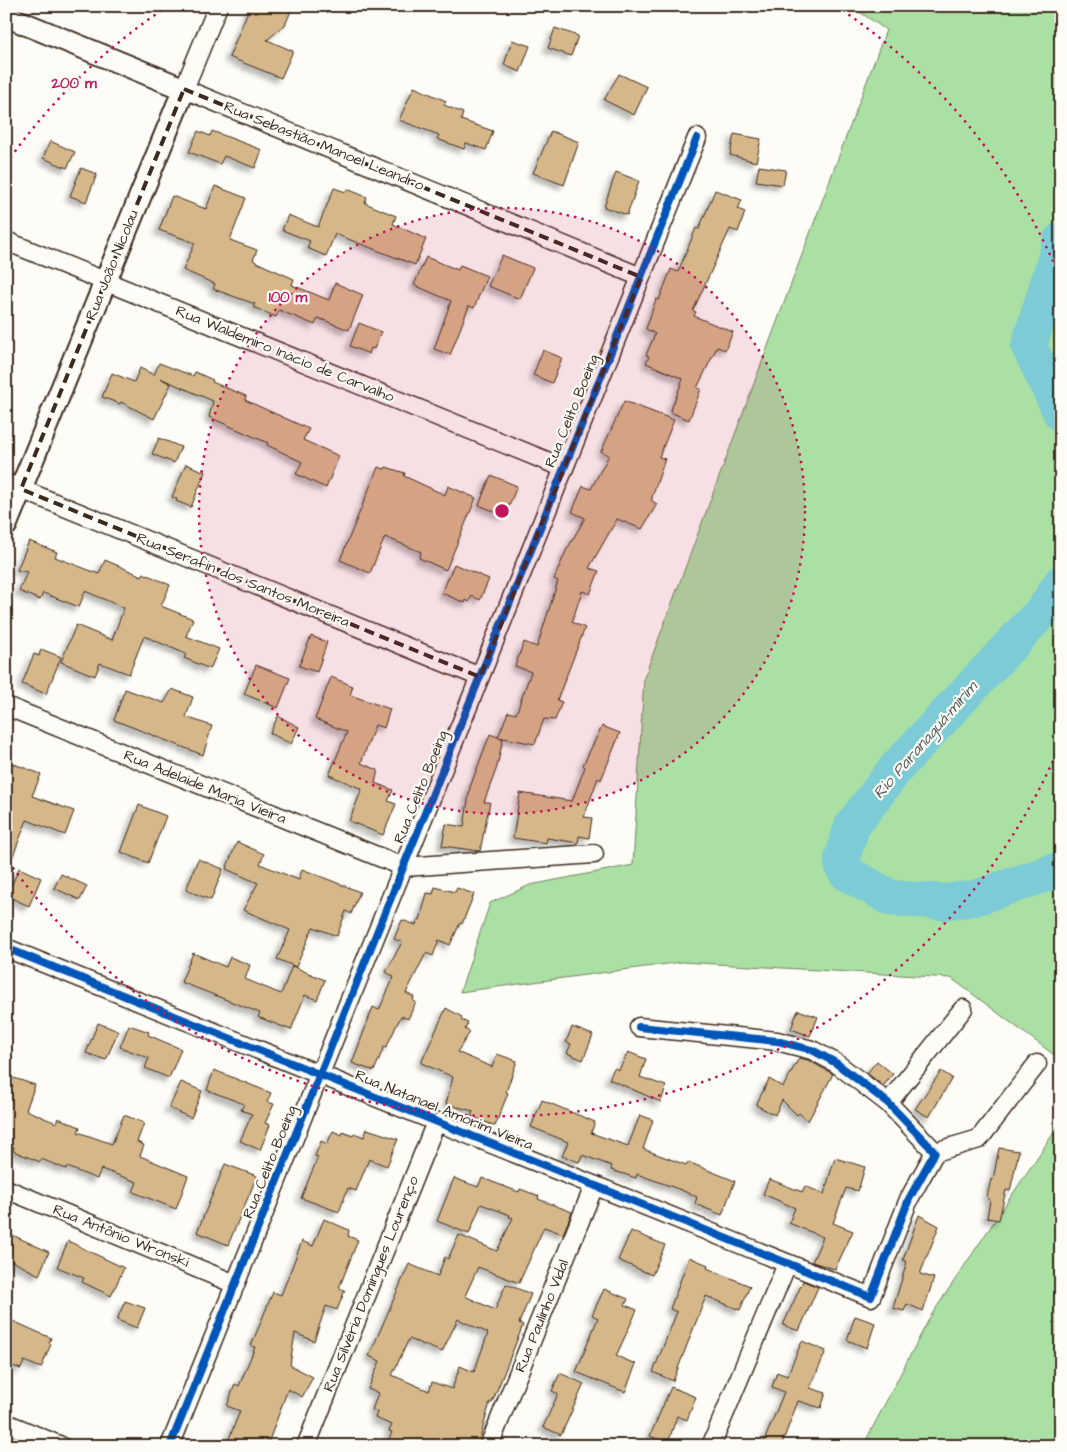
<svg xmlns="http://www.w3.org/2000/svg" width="1067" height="1452" viewBox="0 0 1067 1452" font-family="'Architects Daughter',sans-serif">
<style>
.green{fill:#aae0a3;stroke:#728560}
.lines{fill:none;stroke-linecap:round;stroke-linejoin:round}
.river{stroke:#7bcbd6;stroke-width:36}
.building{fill:#d5b789;stroke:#3b2a1e;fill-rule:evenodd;filter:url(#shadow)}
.minor-casing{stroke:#3b2a1e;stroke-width:21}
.tertiary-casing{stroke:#3b2a1e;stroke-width:25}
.minor{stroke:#fdfcf7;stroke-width:18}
.tertiary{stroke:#fdfcf7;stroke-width:21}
.cycleway-casing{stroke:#fdfcf7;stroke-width:11}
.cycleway{stroke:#0057b8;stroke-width:8}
.marked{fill:none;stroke:#3b2a1e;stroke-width:4;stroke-dasharray:10 6;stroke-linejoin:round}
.ring{fill:none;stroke:#c2185b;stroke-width:2.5;stroke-dasharray:2.5 5}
.labels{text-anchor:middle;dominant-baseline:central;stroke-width:4.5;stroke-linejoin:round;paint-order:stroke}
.street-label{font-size:15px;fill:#3b2a1e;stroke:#fdfcf7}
.water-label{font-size:16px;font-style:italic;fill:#4e5a55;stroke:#fdfcf7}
.centre{fill:#c2185b;stroke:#fdfcf7;stroke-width:2.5}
.ring-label{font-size:15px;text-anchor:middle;font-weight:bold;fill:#c2185b;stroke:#fdfcf7;stroke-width:4.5;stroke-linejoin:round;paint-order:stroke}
</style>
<defs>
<filter id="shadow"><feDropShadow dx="-4.5" dy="4.5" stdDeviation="2.5" flood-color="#0004"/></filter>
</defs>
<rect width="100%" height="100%" fill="#fdfcf7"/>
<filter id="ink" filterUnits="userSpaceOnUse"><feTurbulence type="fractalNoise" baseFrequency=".02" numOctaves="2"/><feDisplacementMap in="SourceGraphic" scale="10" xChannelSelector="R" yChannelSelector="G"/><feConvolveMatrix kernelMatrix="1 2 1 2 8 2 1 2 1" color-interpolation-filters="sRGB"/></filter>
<g filter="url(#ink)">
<path class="green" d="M851,6h210v1054l-110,-82 -269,-16 -222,30 30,-89 40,-18 103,-20 11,-187 242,-648z
M1061,1122v324h-198l67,-129z"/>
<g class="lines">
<path class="river" d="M1061,240l-32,106 32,67
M1061,583l-15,24 -149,160 -45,59 -10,33 1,9 5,6 43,24 51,4 33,-4 86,-29"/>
</g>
<path class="building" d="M250,6h43l-8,19 -18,15 26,11 -12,27 -52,-21z
M555,28l23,8 -7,20 -23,-8z
M512,40l18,6 -10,26 -16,-7z
M619,74l28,13 -13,28 -30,-15z
M414,87l32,14 -2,4 19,8 -2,7 32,11 -7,19 -20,-7 -2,6 -27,-10 2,-4 -40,-15z
M198,131l12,5 2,-5 50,19 -7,18 -31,-12 -4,8 -31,-12z
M551,131l28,11 -15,43 -31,-12z
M734,134l27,5 -5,23 -26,-7z
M50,141l25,11 -8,16 -24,-10z
M759,166l27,4 -3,15 -27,-4z
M81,168l16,6 -11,28 -16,-6z
M616,172l23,9 -12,34 -23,-8z
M215,186l31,12 -16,42 27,10 -4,10 3,2 38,17 -2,6 37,15 6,-17 28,12 -14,35 -31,-12 -3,7 -36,-15 -3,7 -23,-10 2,-3 -42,-15 2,-5 -32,-14 12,-27 -36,-13 13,-34 34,13z
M334,188l12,4 1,-3 20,8 -2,6 31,13 -3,8 33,15 -11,26 -80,-31 -9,22 -19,-8 3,-7 -28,-11 6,-15 30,12z
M715,190l27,10 -4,9 7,3 -7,20 -8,-3 -37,82 3,1 -2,4 39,16 -8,18 -8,-3 -20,41 4,1 -12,31 -19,-8 13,-33 -37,-16 3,-7 -3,-1 9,-21 -9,-5 10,-30 3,1 12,-31 7,3 18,-44 3,1z
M502,255l31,13 -13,31 -32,-13z
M426,257l32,13 2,-5 27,11 -13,32 -5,-2 -19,49 -16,-6 17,-48 -37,-16z
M359,323l22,9 -7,17 -3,-1 -2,6 -19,-8z
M543,350l19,8 -10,25 -19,-8z
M159,363l34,13 2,-4 18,8 -1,2 34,14 -1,4 64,29 -6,11 36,16 -13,32 -30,-14 6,-12 -35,-17 1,-2 -59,-26 4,-16 -53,-23 11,6 -17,35 -33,-17 -1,2 -18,-7 10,-24 22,9 6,-14 14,7z
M624,401l50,19 -15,37 6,2 -13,38v4l5,3 -15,25 -25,-10 -28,49 10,3 -9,23 -8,-3 -10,31 13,6 -28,72 5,2 -7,18 -11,-1 -9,25 -37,-7 10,-25 8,2 15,-42 -16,-6 9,-24 13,5 21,-66 -4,-2 12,-28 19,-33 -13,-6 11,-26 8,3 18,-34 -8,-3z
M159,438l22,9 -7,16 -22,-9z
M186,464l19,8 -14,35 -15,-6 1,-2 -5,-2z
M378,467l7,2 1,-2 19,6 -1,3 41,19 3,-9 28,12 -30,72 -27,-12 2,-6 -36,-15 -15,36 -30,-13z
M493,476l24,10 -12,30 -26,-11 11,-28z
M29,541l28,11 -2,5 44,17 6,-14 37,16 1,-3 27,12 -9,21 32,13 -7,17 33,13 -9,20 -26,-11 2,-4 -42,-18 -15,38 -29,-11 -5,13 -34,-14 15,-37 36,15 12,-32 -39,-17 -6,16 -36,-14 -3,7 -21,-9 8,-19 -10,-2z
M454,564l35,15 -9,21 -8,-4 -3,6 -3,-2 -1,3 -23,-10z
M311,636l16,6 -10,30 -18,-6z
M41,649l20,8 -15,37 -24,-10 12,-30 5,2z
M256,665l34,13 -12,30 -34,-14z
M331,677l22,9 -3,9 40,14 -6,19 -9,-3 -14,38 17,7 -3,13 18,7 -5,11 8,3 -13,31 -34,-14 13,-32 -33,-14 18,-43 -32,-13z
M125,689l39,14 8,-14 21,8 -7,20 26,9 -9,29 -89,-35z
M278,716l21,11 -8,17 -21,-11z
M602,726l18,7 -19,47 -3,-2 -14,39 8,1 -3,20 -10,-2 -1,7 -31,-5 -1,5 -33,-5 7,-45 52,8 13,-34 -2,-2z
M490,734l13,5 -6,28 -13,35h6l-10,49 -38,-5 4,-22 18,3 6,-40z
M6,761l35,13 -9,22 42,15 -9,24 -38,-15 -20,51 -1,-57 7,-18 -7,-2z
M139,805l27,11 -18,47 -27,-11z
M237,842l27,12 -4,10 39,16 3,-11 58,23 -9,22 -5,-3 -9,25 -24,-9 -17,40 -19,-8 13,-29 -47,-20 15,-27 -32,-14z
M198,859l25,10 -12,31 -25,-10z
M19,868l22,10 -12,28 -22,-10z
M61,874l26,12 -7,14 -26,-12z
M435,887l20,5 2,-4 17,6 -12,30 -2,-1 -10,22 -11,-5 -6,16 -7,-3 -20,40 8,4 -1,4 3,1 -8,17 -7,-3 -15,32 -2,-1 -10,24 -22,-8 21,-56 6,3 15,-33 -8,-5 16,-30 -8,-3 8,-19 14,5 2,-6 2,1 7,-27 6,1z
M193,953l33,14 4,-10 20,8 -5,14 36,15 11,-28 33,14 -8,20 -12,-5 -14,35 -33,-13 2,-4 -79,-31z
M446,1008l16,9 -1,3 7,3 -3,6 5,3 -13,20 35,15 5,-13 20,7 -11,31 2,1 -13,33 -24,-10 2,-5 -27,-7 7,-27 -32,-14z
M798,1010l20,7 -8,19 -19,-7z
M98,1023l20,8 -12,29 -20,-7z
M129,1025l20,7 -1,3 33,14 -12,29 -24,-10 4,-10 -29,-11z
M572,1027l21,8 -10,25 -16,-7 4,-9 -5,-2z
M628,1052l18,7 -6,18 26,9 -5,16 -52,-23 5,-11 5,2z
M799,1058l9,2 25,14 -25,47 -9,-8 -2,2 -15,-15 -7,15 -19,-10 13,-26 14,8z
M877,1061l16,13 -10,12 -16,-13z
M214,1070l57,23 -4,9 7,2 -9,19 5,2 -10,25 -20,-9 12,-27 -11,-4 3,-6 -37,-14z
M941,1071l11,7 -23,39 -14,-8z
M6,1078l7,2 1,-2 21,7 -9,25 30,13 2,-5 22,9 -2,5 34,12 12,-29 20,8 -7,19 7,3 -4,11 48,20 -12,33 -43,-17 4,-10 -36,-13 -4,10 -30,-12 -1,2 -25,-10 -1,3 -27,-11 1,-4 -8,-4z
M181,1082l21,9 -11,27 -22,-10z
M542,1100l53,22 -4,11 37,13 12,-31 13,5 -10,29 43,16 2,-3 47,19 -13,34 -27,-11 2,-7 -16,-7 -44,-16 -1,4 -25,-8 1,-4 -30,-11 -3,7 -17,-6 6,-14 -37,-15z
M367,1129l31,10 -11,27 -18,-7 -13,32 -8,-3 -9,24 -38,-14 17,-41 -3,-1 6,-15 6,3 6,-13 9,4 1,-3 10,4 1,-3 10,4z
M999,1148l20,3 -9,40 -4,-1 -7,30 -12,-2 3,-18 -3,-3 4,-18 2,1z
M835,1158l30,9 -7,24 -12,-3 -13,35 20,8 -18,38 -23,-7 11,-25 -34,-14 6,-15 -32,-14 6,-15 33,13 3,-6 19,8z
M225,1164l32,12 -29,69 -31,-13z
M454,1178l24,9 4,-9 37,14 1,-3 19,7 -1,3 34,13 -9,22 -19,-7 -25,56 -41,-16 -13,29 30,14 11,-26 25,10 -12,29 4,2 -31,78 -2,-1 -12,44h-92l6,-14 -3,-1 3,-6 -17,-7 2,-6 -5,-2 6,-17 -10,-4 12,-28 -11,-5 40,-92 29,12 7,-19 3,2 11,-24 38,16 16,-33 -4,-1 1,-2 -29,-11 -12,30 -32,-13zM458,1319l30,14 -14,39 -14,-6 -8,23 -20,-7 -3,9 -37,-16 17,-36 33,13z
M919,1215l20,11 -19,48 14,4 -11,33 -16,-7 -3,7 -11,-3 14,-46 -4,-2z
M324,1219l25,11 -1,6 10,4 -19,48 6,2 -8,20 -11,-4 -12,35 -19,-8 -5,32 23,12 -11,20 -14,-8 -21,57h-41l14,-35 -13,-5 8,-22 4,2 16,-39 -4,-1 22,-54 8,3 21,-54 11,5z
M631,1231l34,14 -13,30 -34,-15z
M6,1232l43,20 -10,23 -33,-17z
M68,1241l56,27 -13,28 -29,-14 2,-4 -27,-11z
M689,1257l19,8 -1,3 43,18 -10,24 -34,-14 -33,85 -20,-9 24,-60 -7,-3z
M803,1281l15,6 -19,44 -16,-6z
M604,1289l24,10 -3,6 12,5 -21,46 20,8 -11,28 -49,-20 22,-54 -6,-3z
M125,1301l20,7 -8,20 -20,-8z
M855,1316l20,7 -8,25 -20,-8z
M6,1318l45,20 -2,5 2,1 -10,24 -17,-7 -3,8 -15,-5z
M802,1341l24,10 -16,37 16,5 -5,15 -23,-7 -17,45h-19l22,-54 -12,-5 5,-15 10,4z
M560,1373l24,11 -23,51 -18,-8 15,-33 -6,-3z
M671,1387l25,10 -9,23 -10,-4 -9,27 -18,-7z"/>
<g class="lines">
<defs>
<path id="minor" d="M218,6l-34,83 457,188
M6,241l558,227
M6,483l474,194
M6,706l398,161 190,-13
M6,948l865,349 38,-98 26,-47 -47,-49 -52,-40 -24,-13 -35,-9 -138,-14
M888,1103l75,-94
M935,1152l44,-13 58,-75
M6,1189l229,95
M6,1423l55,23
M170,1446l527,-1308
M306,1446l130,-324
M489,1446l105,-260
M711,1446l76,-182"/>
<path id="tertiary" d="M6,16l178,73 -178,436"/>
</defs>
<use href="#minor" class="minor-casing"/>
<use href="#tertiary" class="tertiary-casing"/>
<use href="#minor" class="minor"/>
<use href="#tertiary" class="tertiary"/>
<defs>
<path id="cycleway" d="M6,948l865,349 38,-98 26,-47 -47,-49 -52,-40 -24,-13 -35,-9 -138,-14
M170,1446l527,-1308"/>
</defs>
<use href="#cycleway" class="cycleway-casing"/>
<use href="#cycleway" class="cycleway"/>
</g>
</g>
<path class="marked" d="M184,89l457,188 -161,400 -459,-188z"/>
<circle cx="502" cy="511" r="303" fill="#c2185b" fill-opacity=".12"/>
<g class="ring">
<circle cx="502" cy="511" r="303"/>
<path d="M1059 747A605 605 0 0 1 6 858M6 164A605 605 0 0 1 168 6M836 6A605 605 0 0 1 1059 275"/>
</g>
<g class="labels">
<g class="street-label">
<text transform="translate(324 146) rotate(22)">Rua Sebastião Manoel Leandro</text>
<text transform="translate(112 265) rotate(-68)">Rua João Nicolau</text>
<text transform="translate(285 354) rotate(22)">Rua Waldemiro Inácio de Carvalho</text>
<text transform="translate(572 411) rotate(-68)">Rua Celito Boeing</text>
<text transform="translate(243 580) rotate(22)">Rua Serafin dos Santos Moreira</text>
<text transform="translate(205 787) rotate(22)">Rua Adelaide Maria Vieira</text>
<text transform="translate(421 787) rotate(-68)">Rua Celito Boeing</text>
<text transform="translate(444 1110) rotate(22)">Rua Natanael Amorim Vieira</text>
<text transform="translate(270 1162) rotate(-68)">Rua Celito Boeing</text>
<text transform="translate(121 1236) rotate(22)">Rua Antônio Wronski</text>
<text transform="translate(371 1284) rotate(-68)">Rua Silvéria Domingues Lourenço</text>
<text transform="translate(542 1316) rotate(-68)">Rua Paulinho Vidal</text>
</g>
<g class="water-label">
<text transform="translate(925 740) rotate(-49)">Rio Paranaguá-mirim</text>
</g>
</g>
<circle cx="502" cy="511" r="8" class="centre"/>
<g class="ring-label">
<text x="74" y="88">200 m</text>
<text x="288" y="302">100 m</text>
</g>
<rect width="1067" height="1452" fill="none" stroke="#fdfcf7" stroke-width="25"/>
<rect x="12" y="12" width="1042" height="1427" fill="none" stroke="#3b2a1e" stroke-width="2" filter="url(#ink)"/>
</svg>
